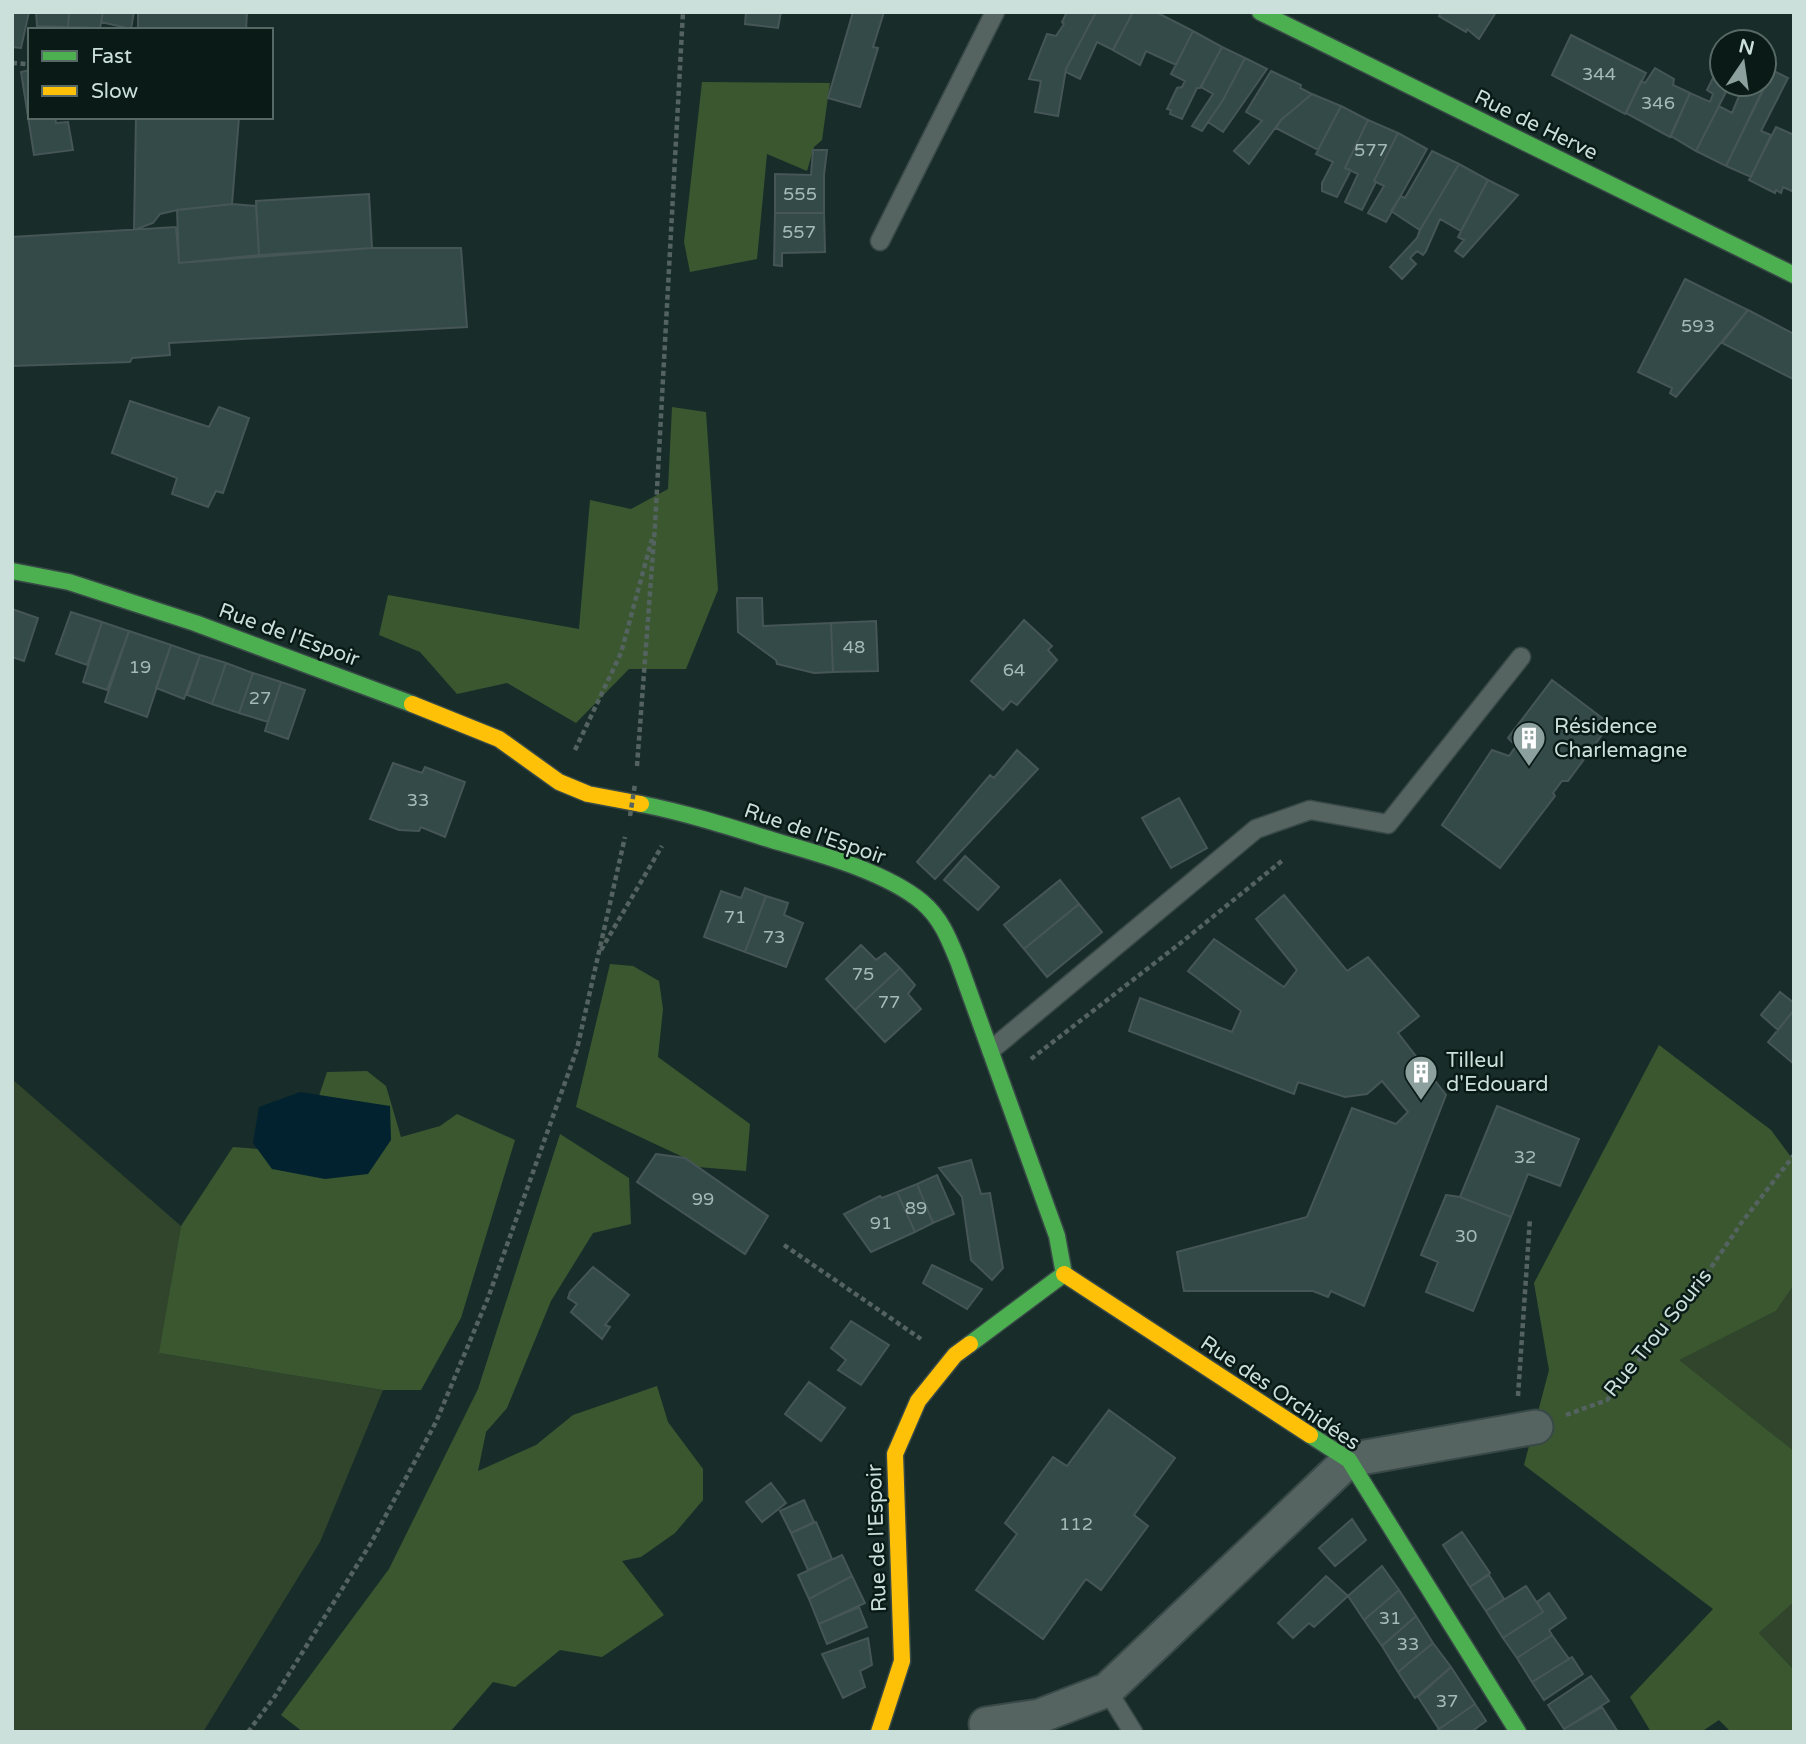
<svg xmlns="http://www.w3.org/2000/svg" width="1806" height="1744" viewBox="0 0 1806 1744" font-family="'Varela Round',sans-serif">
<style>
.green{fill:#31452c}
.forest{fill:#3a5730}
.water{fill:#02222f}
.building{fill:#334a49;stroke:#465656;stroke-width:2}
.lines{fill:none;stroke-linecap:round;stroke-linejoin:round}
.lane-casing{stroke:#394947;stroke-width:21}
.street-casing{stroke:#394947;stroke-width:37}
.fast-casing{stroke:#394947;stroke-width:19}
.slow-casing{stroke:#394947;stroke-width:19}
.path{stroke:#546360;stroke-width:4.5;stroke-dasharray:5 3.5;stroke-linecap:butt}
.lane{stroke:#556361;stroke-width:18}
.street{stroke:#556361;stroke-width:33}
.fast{stroke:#4caf50;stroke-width:16}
.slow{stroke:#ffc107;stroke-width:16}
.path-bridge{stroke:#546360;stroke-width:4.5;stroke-dasharray:5 3.5;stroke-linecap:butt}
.labels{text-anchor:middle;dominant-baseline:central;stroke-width:5;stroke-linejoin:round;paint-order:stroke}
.number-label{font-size:18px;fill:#a5bab6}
.street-label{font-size:21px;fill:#cbdfdb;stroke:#0a1a17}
.poi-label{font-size:21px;fill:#cbdfdb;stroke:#0a1a17;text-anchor:start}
</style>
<rect width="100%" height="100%" fill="#182d2a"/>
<path class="green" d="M12,1079l169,147 -21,127 223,37 -63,152 -117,190h-191z
M1794,1285v166l-116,-91 98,-49z
M1794,1602v68l-35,-37z"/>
<path class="forest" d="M702,82l128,1 -8,57 -8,7 -7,24 -40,-17 -10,105 -67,13 -6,-30z
M672,407l34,5 12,178 -32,79h-57l-53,54 -69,-40 -50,11 -37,-42 -41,-17 9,-40 191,34 11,-129 41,9 37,-20z
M610,964l23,2 26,15 4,28 -5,48 92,67 -4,47 -48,-4 -13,-9 -109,-51z
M1659,1045l112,85 23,31v124l-18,26 -97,49 115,91v151l-35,31 35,37v62h-63l-12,-12 -18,12h-50l-21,-35 83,-88 -189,-144 25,-95 -15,-87z
M367,1071l19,15 15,51 39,-11 17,-12 58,26 -54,178 -40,72h-38l-224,-37 22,-127 52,-79 51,4 23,-19 20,-60z
M560,1134l69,44 2,46 -38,9 -42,68 -44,107 -21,24 -8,39 58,-26 37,-30 84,-29 11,36 35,47v31l-28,33 -34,24 -19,4 42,54 -62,42 -42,-7 -45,37 -22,-5 -43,50h-147l-22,-17 108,-146 89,-180z"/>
<path class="water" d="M300,1092l90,14 1,34 -23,34 -43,5 -53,-10 -19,-26 6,-36z"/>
<path class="building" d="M12,12h17l-8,36 -9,-1z
M36,12h33l-1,15 -31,-1z
M69,12h34l-3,16 -32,-1z
M103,12h31l-3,17 -30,-7z
M138,12h109l-1,18h-108z
M746,12h35l-3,16 -33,-4z
M853,12h31l-11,35 5,1 -18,59 -32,-9z
M1067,12h29l-30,57 -8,47 -23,-4 6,-31 -12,-2 18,-45 9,2 8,-12 -2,-2z
M1096,12h37l-20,38 -16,-8 -17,37 -14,-7v-3z
M1133,12h23l37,19 -17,34 -30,-14 -6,14 -27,-15z
M1441,12h55l-17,27 -12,-10 -1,3 -27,-16z
M1193,31l29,16 -22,41h-3l-15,31 -12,-5 1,-4 -4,-1 10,-21 5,-1 3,-6 -14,-7z
M1571,35l75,38 -21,41 -73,-39z
M1222,47l23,11 -22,42 -21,31 -10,-5 21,-32 -12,-7z
M1245,58l22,11 -44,63 -15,-10 15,-22z
M1722,60v24h8l-34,67 -25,-15 19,-43 20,9 3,-8 -6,-4z
M1764,64l9,6 -47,96 -30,-15 23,-45 13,7 12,-29h20z
M1655,68l19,11 -1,6 17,8 -20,44 -44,-24 15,-32 4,2z
M30,70v47h25l1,6 12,-1 5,28 -39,5 -13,-83z
M1772,70l16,8 -27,53 10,4 -20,42 -25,-11z
M1271,71l30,14 -1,3 12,6 -31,26 -32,44 -15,-13 28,-30 -16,-9z
M1312,94l29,12 -23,44 -42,-22 5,-8z
M1341,106l27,14 -23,48 6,2 -14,27 -15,-6v-8l11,-21 -17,-8z
M136,117h103l-7,87 -55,6 -17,4 -7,9 -19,7z
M1368,120l30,13 -24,48 2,1 -14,28 -17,-8 13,-28 -13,-6z
M1776,127l18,8v57l-11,-5 -2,6 -5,-3 -1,3 -26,-13z
M1398,133l29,16 -41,73 -18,-9 16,-27 -10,-5z
M813,150h14l-3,25v38h-49v-39l36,1z
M1432,151l27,13 -39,66 -29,-19 10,-15 4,2z
M1459,164l29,16 -27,51 -21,-12 -14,32 -3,4 -6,-4 -7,7 6,6 -14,15 -12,-12 27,-29 3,-8z
M1488,180l30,15 -55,62 -8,-6 9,-11 -6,-3z
M369,194l3,54 -113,7 -3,-54z
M232,204l24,2 3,49 -80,8 -2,-53z
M775,213h49l1,39 -43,1v13l-8,-1z
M176,227l3,36 193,-15h89l6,79 -298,16 1,12 -38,3 -2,4 -118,4v-129z
M1685,279l63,31 -72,87 -6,-4 2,-5 -34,-16z
M1748,310l46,24 -1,45 -71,-36z
M130,401l79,26 10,-20 30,11 -26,75 -7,-2 -8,16 -36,-13 5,-16 -65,-25z
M737,598h25l1,28 68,-3 2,49 -19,1 -37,-9 -1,-4 -38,-28z
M12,609l26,9 -14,43 -12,-4z
M71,612l31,10 -15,43 -31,-11z
M1024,620l28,26 -4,4 9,10 -40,45 -6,-4 -8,9 -32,-29z
M876,621l2,50 -45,1 -2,-49z
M102,622l27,9 -22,59 -24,-8z
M129,631l42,14 -24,72 -42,-15z
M171,645l29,10 -16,44 -28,-11z
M200,655l26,8 -14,41 -25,-9z
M226,663l27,10 -14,40 -27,-9z
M253,673l28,9 -13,40 -29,-9z
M1552,680l58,44 -42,57h-6l-9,12 2,3 -55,72 -58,-43 50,-75 17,6 7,-10 -8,-8z
M281,682l24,8 -17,49 -23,-8z
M1017,750l21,19 -103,110 -18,-17 73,-87 4,3z
M393,763l29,10 3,-6 40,15 -20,55 -24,-10 -2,4 -20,-1 -29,-11z
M1179,798l28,50 -36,20 -29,-50z
M965,856l34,31 -21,23 -34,-30z
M1060,880l19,24 -55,45 -20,-24z
M745,888l21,8 -21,56 -41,-15 17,-46 20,7z
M1284,895l63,76 21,-14 51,59 -21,17 48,62 -82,211 -33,-15 -3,6 -15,-6h-129l-7,-39 130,-35 45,-109 44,16 12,-12 -26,-31 -15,13 -22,3 -47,-15 -4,12 -165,-63 11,-33 92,34 9,-21 -53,-40 26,-32 70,48 13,-17 -41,-51z
M766,896l22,7 -4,12 19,8 -17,44 -41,-15z
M1079,904l23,28 -55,45 -23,-28z
M861,945l15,15 9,-7 15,15 -45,42 -29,-31z
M900,968l15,17 -7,9 13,15 -36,33 -30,-32z
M1780,992l14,11v7l-16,20 -17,-15z
M1794,1010v54l-26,-22z
M1497,1106l82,33 -19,47 -32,-12 -17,43 -51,-20z
M656,1154l29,4 83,58 -23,38 -108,-72z
M971,1160l10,34 9,-1 13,75 -11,12 -21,-20 -9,-63 -23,-29z
M937,1175l17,39 -21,9 -16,-39z
M917,1184l16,39 -18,9 -18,-40z
M897,1192l18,40 -44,20 -27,-38 36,-18 2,2z
M1446,1195l14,2 51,20 -38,94 -47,-19 12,-30 -17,-7z
M932,1265l50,24 -15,20 -44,-26z
M593,1267l36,28 -24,30 5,2 -8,12 -31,-27 6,-8 -9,-6 2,-6z
M851,1321l38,24 -28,40 -23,-15 8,-10 -15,-12z
M809,1382l36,26 -24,33 -36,-27z
M1109,1410l66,48 -41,57 14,11 -47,64 -15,-11 -43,60 -67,-49 41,-56 -12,-11 48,-66 14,9z
M771,1483l15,20 -24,19 -16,-20z
M804,1500l10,22 -23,11 -11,-22z
M1352,1519l14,21 -31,26 -16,-18z
M816,1522l16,37 -24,11 -17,-37z
M1462,1532l28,41 -20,14 -27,-42z
M842,1555l10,21 -43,23 -11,-24z
M1382,1566l17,24 -35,30 -16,-24z
M1489,1575l15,24 -18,12 -16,-24z
M852,1576l13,27 -46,21 -10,-25z
M1326,1576l22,20 -34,31 -5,-4 -16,15 -15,-15z
M1526,1586l17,26 -40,26 -17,-27z
M1399,1590l17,26 -34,30 -18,-26z
M1549,1593l17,25 -17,12 3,5 -35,23 -14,-20 40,-26 -6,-10z
M859,1607l8,20 -40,17 -8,-20z
M1416,1616l17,27 -35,29 -16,-26z
M1552,1635l17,24 -37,23 -15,-24z
M868,1638l4,27 -12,6 5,16 -22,11 -21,-44z
M1433,1643l18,24 -36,31 -17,-26z
M1572,1657l11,17 -39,26 -12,-18z
M1451,1667l24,37 -36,25 -21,-32z
M1591,1676l18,25 -45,28 -16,-24z
M1475,1704l11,17 -15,11h-36z
M1602,1707l16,25h-52l-2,-3z"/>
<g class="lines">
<defs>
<path id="lane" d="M880,241l115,-229
M991,1050l265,-221 54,-19 78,14 133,-167
M1107,1690l26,42"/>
<path id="street" d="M986,1724l54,-8 67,-26 242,-230 187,-33"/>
<path id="fast" d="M1260,12l534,263
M12,571l57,11 126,41 217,81
M641,804c46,9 89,23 134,37 45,13 111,31 147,61 19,16 27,37 36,59l99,275 7,38
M970,1344l94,-70
M1310,1435l39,25 169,272"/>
<path id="slow" d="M412,704l87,35 60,43 29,12 53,10
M1064,1274l246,161
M879,1732l23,-71 -7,-207 23,-53 37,-46 15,-11"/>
</defs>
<use href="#lane" class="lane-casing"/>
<use href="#street" class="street-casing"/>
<use href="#fast" class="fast-casing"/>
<use href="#slow" class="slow-casing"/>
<path class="path" d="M12,63l15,1
M575,750l46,-97 31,-114
M637,766l18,-240 28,-514
M601,950l61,-104
M1031,1059l147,-114 105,-85
M784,1245l137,94
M1518,1396l12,-178
M1566,1415l41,-15 90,-112 45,-66 52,-67
M248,1732l27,-36 96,-153 65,-121 52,-124 89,-249 48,-212"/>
<use href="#lane" class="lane"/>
<use href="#street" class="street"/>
<use href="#fast" class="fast"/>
<use href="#slow" class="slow"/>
<path class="path-bridge" d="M630,816l5,-32"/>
</g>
<defs>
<symbol id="building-pin" viewBox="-11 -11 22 30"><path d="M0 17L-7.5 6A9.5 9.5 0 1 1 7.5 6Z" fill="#8ca19d" stroke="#0a1a17"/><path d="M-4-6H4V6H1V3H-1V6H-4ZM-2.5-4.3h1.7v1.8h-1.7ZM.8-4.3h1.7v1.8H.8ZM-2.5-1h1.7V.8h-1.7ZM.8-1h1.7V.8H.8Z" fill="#fff"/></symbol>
</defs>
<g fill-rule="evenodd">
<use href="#building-pin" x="1510" y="719" width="38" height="52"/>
<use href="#building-pin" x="1402" y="1053" width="38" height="52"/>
</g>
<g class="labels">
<g class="number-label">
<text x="1599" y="74">344</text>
<text x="1658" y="103">346</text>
<text x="1371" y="150">577</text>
<text x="800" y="194">555</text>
<text x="799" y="232">557</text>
<text x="1698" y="326">593</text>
<text x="854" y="647">48</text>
<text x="140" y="667">19</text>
<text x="1014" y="670">64</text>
<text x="260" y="698">27</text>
<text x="418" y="800">33</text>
<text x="735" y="917">71</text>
<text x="774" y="937">73</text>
<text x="863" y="974">75</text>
<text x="889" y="1002">77</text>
<text x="1525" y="1157">32</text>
<text x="703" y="1199">99</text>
<text x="916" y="1208">89</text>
<text x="881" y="1223">91</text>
<text x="1466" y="1236">30</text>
<text x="1076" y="1524">112</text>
<text x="1390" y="1618">31</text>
<text x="1408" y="1644">33</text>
<text x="1447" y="1701">37</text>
</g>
<g class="street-label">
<text transform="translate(1536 125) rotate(26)">Rue de Herve</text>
<text transform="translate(289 635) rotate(20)">Rue de l'Espoir</text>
<text transform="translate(815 834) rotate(19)">Rue de l'Espoir</text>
<text transform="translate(1658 1333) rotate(-51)">Rue Trou Souris</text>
<text transform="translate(1280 1393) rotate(34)">Rue des Orchidées</text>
<text transform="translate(877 1538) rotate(-92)">Rue de l'Espoir</text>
</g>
<g class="poi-label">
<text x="1554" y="726">Résidence<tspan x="1554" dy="24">Charlemagne</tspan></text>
<text x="1446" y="1060">Tilleul<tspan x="1446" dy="24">d'Edouard</tspan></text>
</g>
</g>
<rect width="1806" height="1744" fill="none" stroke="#cbdfdb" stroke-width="28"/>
<rect x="28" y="28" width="245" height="91" fill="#0a1a17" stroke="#576965" stroke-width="2"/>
<rect x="42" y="51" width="35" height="10" fill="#4caf50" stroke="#576965" stroke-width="2"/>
<text x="91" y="63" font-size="21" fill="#cbdfdb">Fast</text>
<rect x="42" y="86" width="35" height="10" fill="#ffc107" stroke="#576965" stroke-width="2"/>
<text x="91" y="98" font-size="21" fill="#cbdfdb">Slow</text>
<g transform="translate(1743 63) rotate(13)"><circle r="33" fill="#0a1a17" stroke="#576965" stroke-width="2"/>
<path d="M0-5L12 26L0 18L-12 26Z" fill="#8ca19d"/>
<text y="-10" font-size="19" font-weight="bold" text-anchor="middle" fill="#cbdfdb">N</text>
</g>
</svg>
